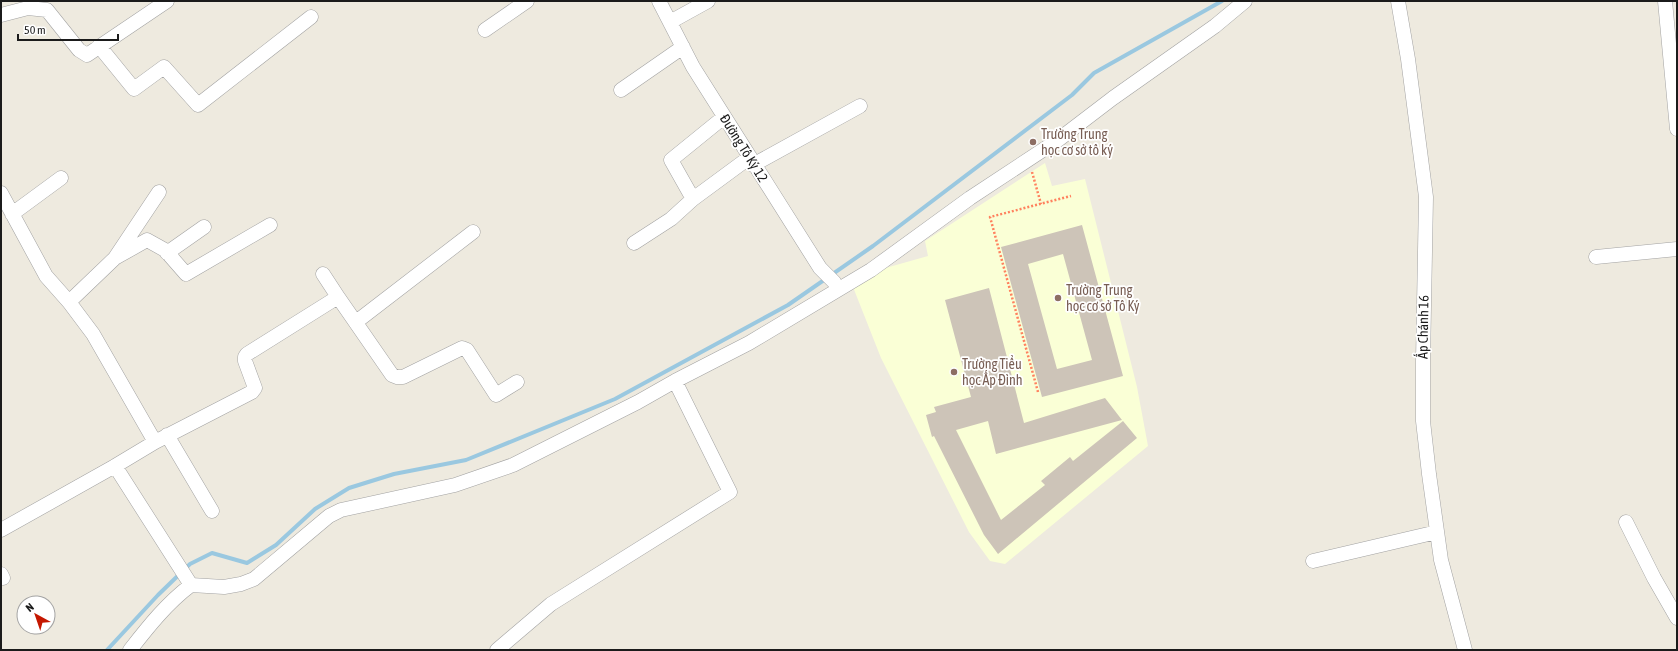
<svg xmlns="http://www.w3.org/2000/svg" width="1678" height="651" viewBox="0 0 1678 651" font-family="'Asap Condensed',sans-serif">
<style>
.education{fill:#faffd6}
.lines{fill:none;stroke-linecap:round;stroke-linejoin:round}
.stream{stroke:#9ac8e0;stroke-width:4}
.building{fill:#cdc4b8;fill-rule:evenodd}
.minor-casing{stroke:#a2a2a2;stroke-width:15}
.path{stroke:#ff815e;stroke-width:2.5;stroke-dasharray:2 2;stroke-linecap:butt}
.minor{stroke:#fff;stroke-width:14}
.education-dot{fill:#8d6e63;stroke:#fff;stroke-width:1.5}
.labels{text-anchor:middle;dominant-baseline:central;stroke-width:3.5;stroke-linejoin:round;paint-order:stroke}
.education-label{font-size:14px;fill:#785e54;stroke:#fff;text-anchor:start}
.street-label{font-size:14px;fill:#1b1b1b;stroke:#fff}
</style>
<rect width="100%" height="100%" fill="#eeeadf"/>
<path class="education" d="M1045,163l7,23 33,-7 52,208 11,59 -143,118 -15,-3 -21,-29 -88,-174 -28,-71 29,-18 46,-13 -3,-15z"/>
<g class="lines">
<path class="stream" d="M107,650l51,-55 32,-31 22,-11 35,10 29,-18 39,-36 34,-21 45,-14 72,-14 149,-61 173,-94 85,-59 199,-151 22,-22 128,-72"/>
</g>
<path class="building" d="M1082,225l41,151 -81,21 -41,-150zM1063,254l29,106 -35,9 -29,-105z
M989,288l35,135 81,-25 17,22 -126,34 -8,-33 -32,9 45,90 44,-35 -4,-4 29,-24 3,4 50,-40 14,17 -139,116 -14,-19 -50,-99 -2,1 -6,-22 10,-3 -2,-5 37,-10 -26,-97z"/>
<g class="lines">
<defs>
<path id="minor" d="M659,1l34,66 127,201 14,14 4,7
M1398,1l10,58 18,138 -3,164v60l6,53 12,86 24,90
M1665,1l12,128
M1,15l27,-7 19,2 32,40 8,5 80,-54
M670,22l38,-21
M485,30l42,-29
M99,46l35,43 30,-22 34,38 113,-88
M621,90l62,-43
M753,165l107,-59
M1,193l45,83 23,26 24,32 62,108
M693,199l-22,-39 53,-43
M12,214l49,-36
M634,243l37,-24 22,-20 57,-42
M167,253l37,-26
M1596,257l81,-8
M115,258l32,-18 18,10 21,24 84,-49
M323,274l15,23
M69,302l46,-44 44,-66
M356,322l117,-90
M167,435l45,76
M115,466l76,119
M1626,522l28,56 23,40
M1,530l114,-64 40,-24 97,-50 3,-4 -10,-27v-4l2,-3 91,-57 54,78 5,2h6l59,-29 5,2 29,45 21,-13
M1313,561l124,-29
M1,574l2,4
M130,650c18,-23 37,-47 61,-65l33,2 17,-3 13,-5 75,-63 12,-6 114,-25 58,-20 125,-63 37,-21 74,-38 122,-73 99,-72 88,-58 55,-42 102,-72 30,-25
M497,650l54,-46 179,-112 -55,-111"/>
</defs>
<use href="#minor" class="minor-casing"/>
<path class="path" d="M1032,172l9,32
M1038,392l-48,-175 81,-21"/>
<use href="#minor" class="minor"/>
</g>
<g class="education-dot">
<circle cx="1033" cy="142" r="4"/>
<circle cx="1058" cy="298" r="4"/>
<circle cx="954" cy="372" r="4"/>
</g>
<g class="labels">
<g class="education-label">
<text x="1041" y="134">Trường Trung<tspan x="1041" dy="16">học cơ sở tô ký</tspan></text>
<text x="1066" y="290">Trường Trung<tspan x="1066" dy="16">học cơ sở Tô Ký</tspan></text>
<text x="962" y="364">Trường Tiểu<tspan x="962" dy="16">học Ấp Đình</tspan></text>
</g>
<g class="street-label">
<text transform="translate(744 148) rotate(58)">Đường Tô Ký 12</text>
<text transform="translate(1423 327) rotate(-89)">Ấp Chánh 16</text>
</g>
</g>
<rect width="1678" height="651" fill="none" stroke="#1b1b1b" stroke-width="4"/>
<g transform="translate(36 615) rotate(320)"><circle r="19" fill="#ffffff" stroke="#a4a4a4"/>
<path d="M0-3L7 15L0 10L-7 15Z" fill="#c51700"/>
<text y="-6" font-size="11" font-weight="bold" text-anchor="middle" fill="#1b1b1b">N</text>
</g>
<path d="M18 34v6h100v-6" fill="none" stroke="#1b1b1b" stroke-width="2"/>
<text x="24" y="34" font-size="12" fill="#1b1b1b" stroke="#ffffff" stroke-width="3" paint-order="stroke">50 m</text>
</svg>
